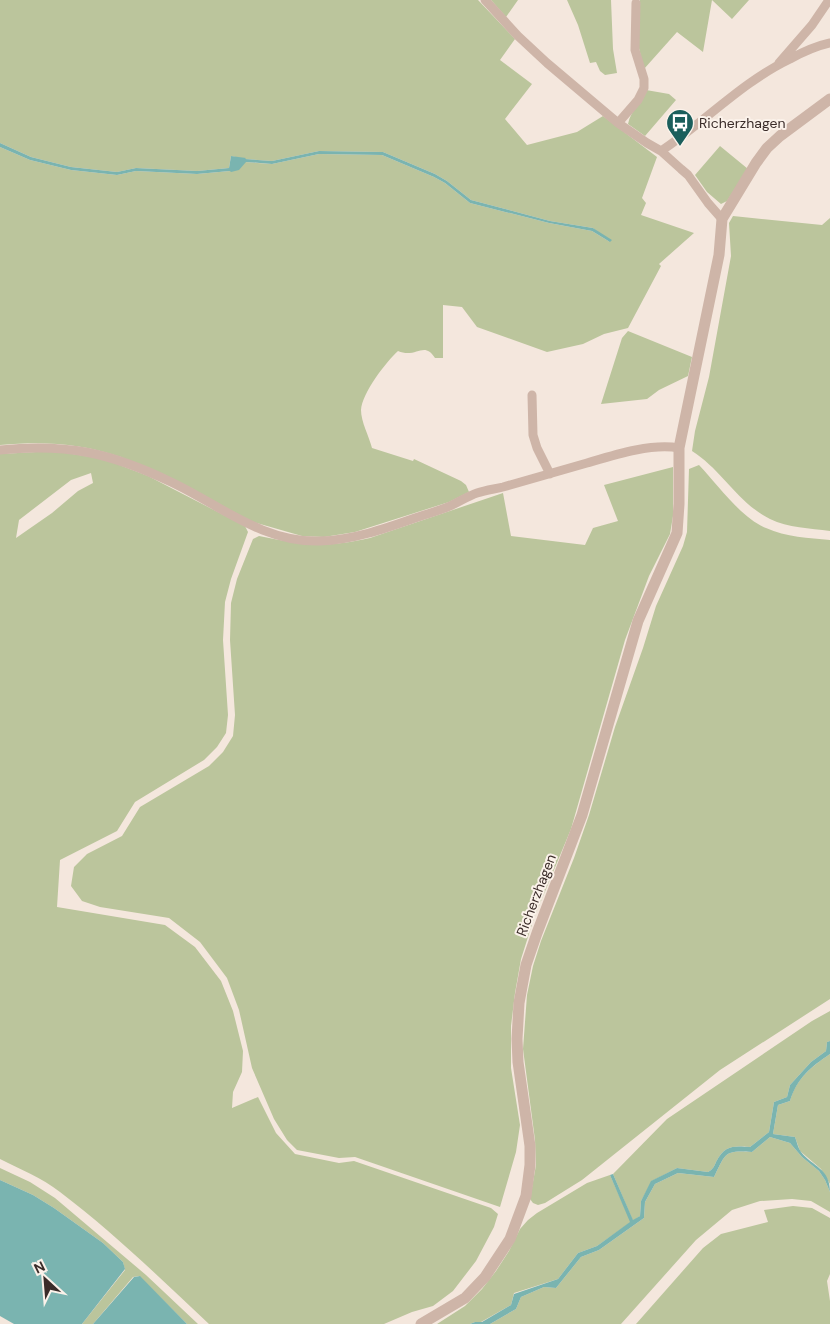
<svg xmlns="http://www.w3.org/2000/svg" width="830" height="1324" viewBox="0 0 830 1324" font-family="'DM Sans',sans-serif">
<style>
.green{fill:#bbc59c;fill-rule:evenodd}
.water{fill:#7ab4b0}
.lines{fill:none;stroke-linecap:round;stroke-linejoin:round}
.minor{stroke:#ceb5a8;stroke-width:9}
.tertiary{stroke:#ceb5a8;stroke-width:11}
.labels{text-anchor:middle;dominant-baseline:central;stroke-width:4;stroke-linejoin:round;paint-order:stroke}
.poi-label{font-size:14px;fill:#3a2c29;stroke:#fbf2ea;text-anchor:start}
.street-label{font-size:14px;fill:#3a2c29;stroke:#fbf2ea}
</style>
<rect width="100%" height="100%" fill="#f4e7dd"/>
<path class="green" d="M0,0h478l37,39 -15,21 32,24 -27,35 22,26 50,-13 26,-16 54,41 -15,41 4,5 -5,12 53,18 -35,31 2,2 -33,62 -24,6 -21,10 -36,8 -70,-25 -15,-20 -19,-2v53h-8c-11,-18 -19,1 -37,-7 -12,11 -36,42 -37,59 0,12 8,26 11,38l41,13 1,-2 47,22 5,4 3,7 -20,10 -94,30 -31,5 -22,-1 -49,-14 -132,-65c-41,-14 -78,-16 -121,-12v-298l30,13 41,10 46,5 19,-4 61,3 33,-3 15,-9 27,2 47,-10 63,1 52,22 11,6 25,20 79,20 43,8 18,11 -17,-14 -43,-7 -79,-21 -24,-19 -12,-7 -52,-22 -64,-1 -47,10 -27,-2 -14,-3 -2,12 -32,3 -61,-3 -19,4 -46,-5 -40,-10 -31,-14z
M491,0h27l-12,17z
M567,0h44l2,49 4,24 -12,2 -5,-4 -4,-9 -6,1 -12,-38z
M640,0h72l-9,52 -26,-20 -33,37 -7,-29z
M712,0h37l-17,19z
M646,90l23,4 7,6 -31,36 -17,-12c3,-15 14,-20 18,-34z
M720,146l28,23 -21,32 -6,3 -14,-12 -12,-17z
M733,216l89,9 8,-7v313c-20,-3 -42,-3 -60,-12 -31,-15 -49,-50 -78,-68l3,-20 14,-54 22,-121 -2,-33z
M628,331l64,26 -4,19 -29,14 -12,9 -46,5 21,-66z
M54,451l50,8 44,17 97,50 3,6 -17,47 -6,23 -2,38 5,75 -2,18 -9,14 -13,13 -69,42 -18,29 -57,29 -3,47 108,18 30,22 26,34 12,30 10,40 -1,21 -9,20 -1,16 26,-11 18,36 19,21 44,9 15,-2 137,47 7,6 -4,13 -18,34 -23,30 -20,15 -21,6 -28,12h-175c-48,-45 -96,-92 -149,-132 -18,-14 -40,-23 -60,-33v-705zM91,473l2,10 -15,8 -26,22 -36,25 3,-18 52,-40z
M699,465c19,20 42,53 67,63 20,9 43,10 64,12v459l-110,71 -138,110 -37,23 -7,2 -5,-2 -3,-4 6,-34 -1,-25 -12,-91 4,-54 6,-29 8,-25 33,-83 15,-43 26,-88 28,-79 13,-42 27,-60 4,-14 2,-63z
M673,467v49l-3,18 -21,42 -24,64 -54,189 -37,89 -13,41 -6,34 -4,33v42l9,57 -4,27 -16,55 -145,-50 -16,1 -42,-8 -10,-10 -13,-21 -22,-51 -13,-58 -12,-32 -27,-36 -31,-24 -69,-11 -18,-6 -11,-15 3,-19 13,-13 35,-18 18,-29 69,-41 14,-14 10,-16 2,-21 -5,-75 1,-37 6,-24 16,-40 6,-3c44,9 67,12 111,2l133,-45 8,43 74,9 8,-17 25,-7 -14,-36z
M830,1011v30l-3,1 -1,9 -15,11 -21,23 -3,12 -13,5 -5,30 -19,15c-17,-1 -25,-2 -34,15 -2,5 -3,7 -8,10l-31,-4 -25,13 -11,20 -1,15 -7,5 -20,-47 54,-55 145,-98z
M830,1054v130l-9,-15 -21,-18 -5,-14 -22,-3 5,-29 12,-4c6,-22 21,-34 40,-47z
M770,1137l20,6 12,14 17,14 6,9 5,12v20l-19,-11 -19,-2 -32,2 -28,9 -36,30 -75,84h-131l26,-15 5,-12 23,-10 12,1 25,-31 18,-7 45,-32 1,-16 10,-18 23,-11 36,4c12,-24 10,-27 38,-25z
M0,1168l30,14 25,16 91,77 52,49h-11l-48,-48 -6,1 -40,47h-11l43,-54 -2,-8 -20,-19 -49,-35 -21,-13 -33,-15z
M610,1175l21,47 -34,24 -19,7 -20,26 -44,14 -3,12 -30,17h-6l-5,2h-33l28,-18 17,-17 14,-18 13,-20 11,-22 8,-9 9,-7 50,-30z
M793,1206l19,2 18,10v56l-3,7 3,20v23h-194l67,-76 18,-14 47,-12 -4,-12z"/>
<path class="water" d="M0,143l31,14 40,10 46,5 19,-4 61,3 32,-3 2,-12 15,2 -1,1 27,2 47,-10 64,1 52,22 12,7 24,19 79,21 43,7 19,12 -2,2 -18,-11 -43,-8 -79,-20 -25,-20 -11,-6 -52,-22 -63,-1 -47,10 -26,-2 -7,8 -8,2 -1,-1 -33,3 -61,-3 -19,4 -46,-5 -41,-10 -30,-13z
M830,1041v13c-19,13 -33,24 -40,47l-12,4 -5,29 22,3c2,5 3,11 6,15 12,15 29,16 29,40l-5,-12 -6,-9 -17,-14 -12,-14 -20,-6 -18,15c-28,-2 -26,1 -38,25l-36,-4 -23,11 -10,18 -1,16 -45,32 -18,7 -25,31 -12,-1 -23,10 -5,12 -26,15h-20l5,-2h7l29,-17 3,-11 44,-15 20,-26 19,-7 33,-24 -20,-47 3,-1 20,46 7,-4 1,-15 10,-20 26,-13 31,4c5,-3 6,-5 8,-10 9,-17 17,-16 34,-15l19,-15 5,-30 13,-5 3,-12 21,-23 15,-11 1,-9z
M0,1180l33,15 21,13 49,35 20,19 2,7 -43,55h-68l-14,-8z
M140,1276l47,48h-94l41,-47z"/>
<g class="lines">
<path class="minor" d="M485,0l33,36 29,27 71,60 29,20 14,8 20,18 7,6 20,28 14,16
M779,63l33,-38 17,-25
M618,123l20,-23 6,-12v-9l-9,-29 1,-47
M661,151c45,-30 81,-69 129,-92 13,-7 26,-13 40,-16
M532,395l1,40 4,13 13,26
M0,450c67,-7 111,3 171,32 49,23 92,61 149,59 33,-1 64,-12 95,-23 11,-4 24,-7 35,-12 9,-4 18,-10 27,-13 9,-3 18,-4 26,-6 28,-8 56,-16 84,-24 27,-8 64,-20 92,-15"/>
<path class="tertiary" d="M421,1324l44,-26 20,-21 25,-38 16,-43 4,-31v-19l-12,-84 -1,-23 2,-36 7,-38 11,-32 45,-118 56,-194 39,-88 2,-29v-56l40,-193 3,-36 34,-56 11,-15 13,-12 50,-37"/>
</g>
<defs>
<symbol id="bus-pin" viewBox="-11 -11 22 30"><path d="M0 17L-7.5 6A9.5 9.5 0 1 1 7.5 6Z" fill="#1b5f5c" stroke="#fbf2ea"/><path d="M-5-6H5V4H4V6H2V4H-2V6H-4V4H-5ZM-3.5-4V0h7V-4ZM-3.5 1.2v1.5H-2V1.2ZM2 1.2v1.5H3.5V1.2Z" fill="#fff"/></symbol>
</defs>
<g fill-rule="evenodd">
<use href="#bus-pin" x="664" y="107" width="32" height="43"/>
</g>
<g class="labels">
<g class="poi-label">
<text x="699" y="123">Richerzhagen</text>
</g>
<g class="street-label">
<text transform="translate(536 895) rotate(-69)">Richerzhagen</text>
</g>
</g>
<g transform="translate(45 1279) rotate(334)" stroke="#fbf2ea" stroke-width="4" paint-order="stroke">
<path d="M0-4L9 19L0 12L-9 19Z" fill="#3a2c29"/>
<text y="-8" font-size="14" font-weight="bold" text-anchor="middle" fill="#3a2c29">N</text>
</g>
</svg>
